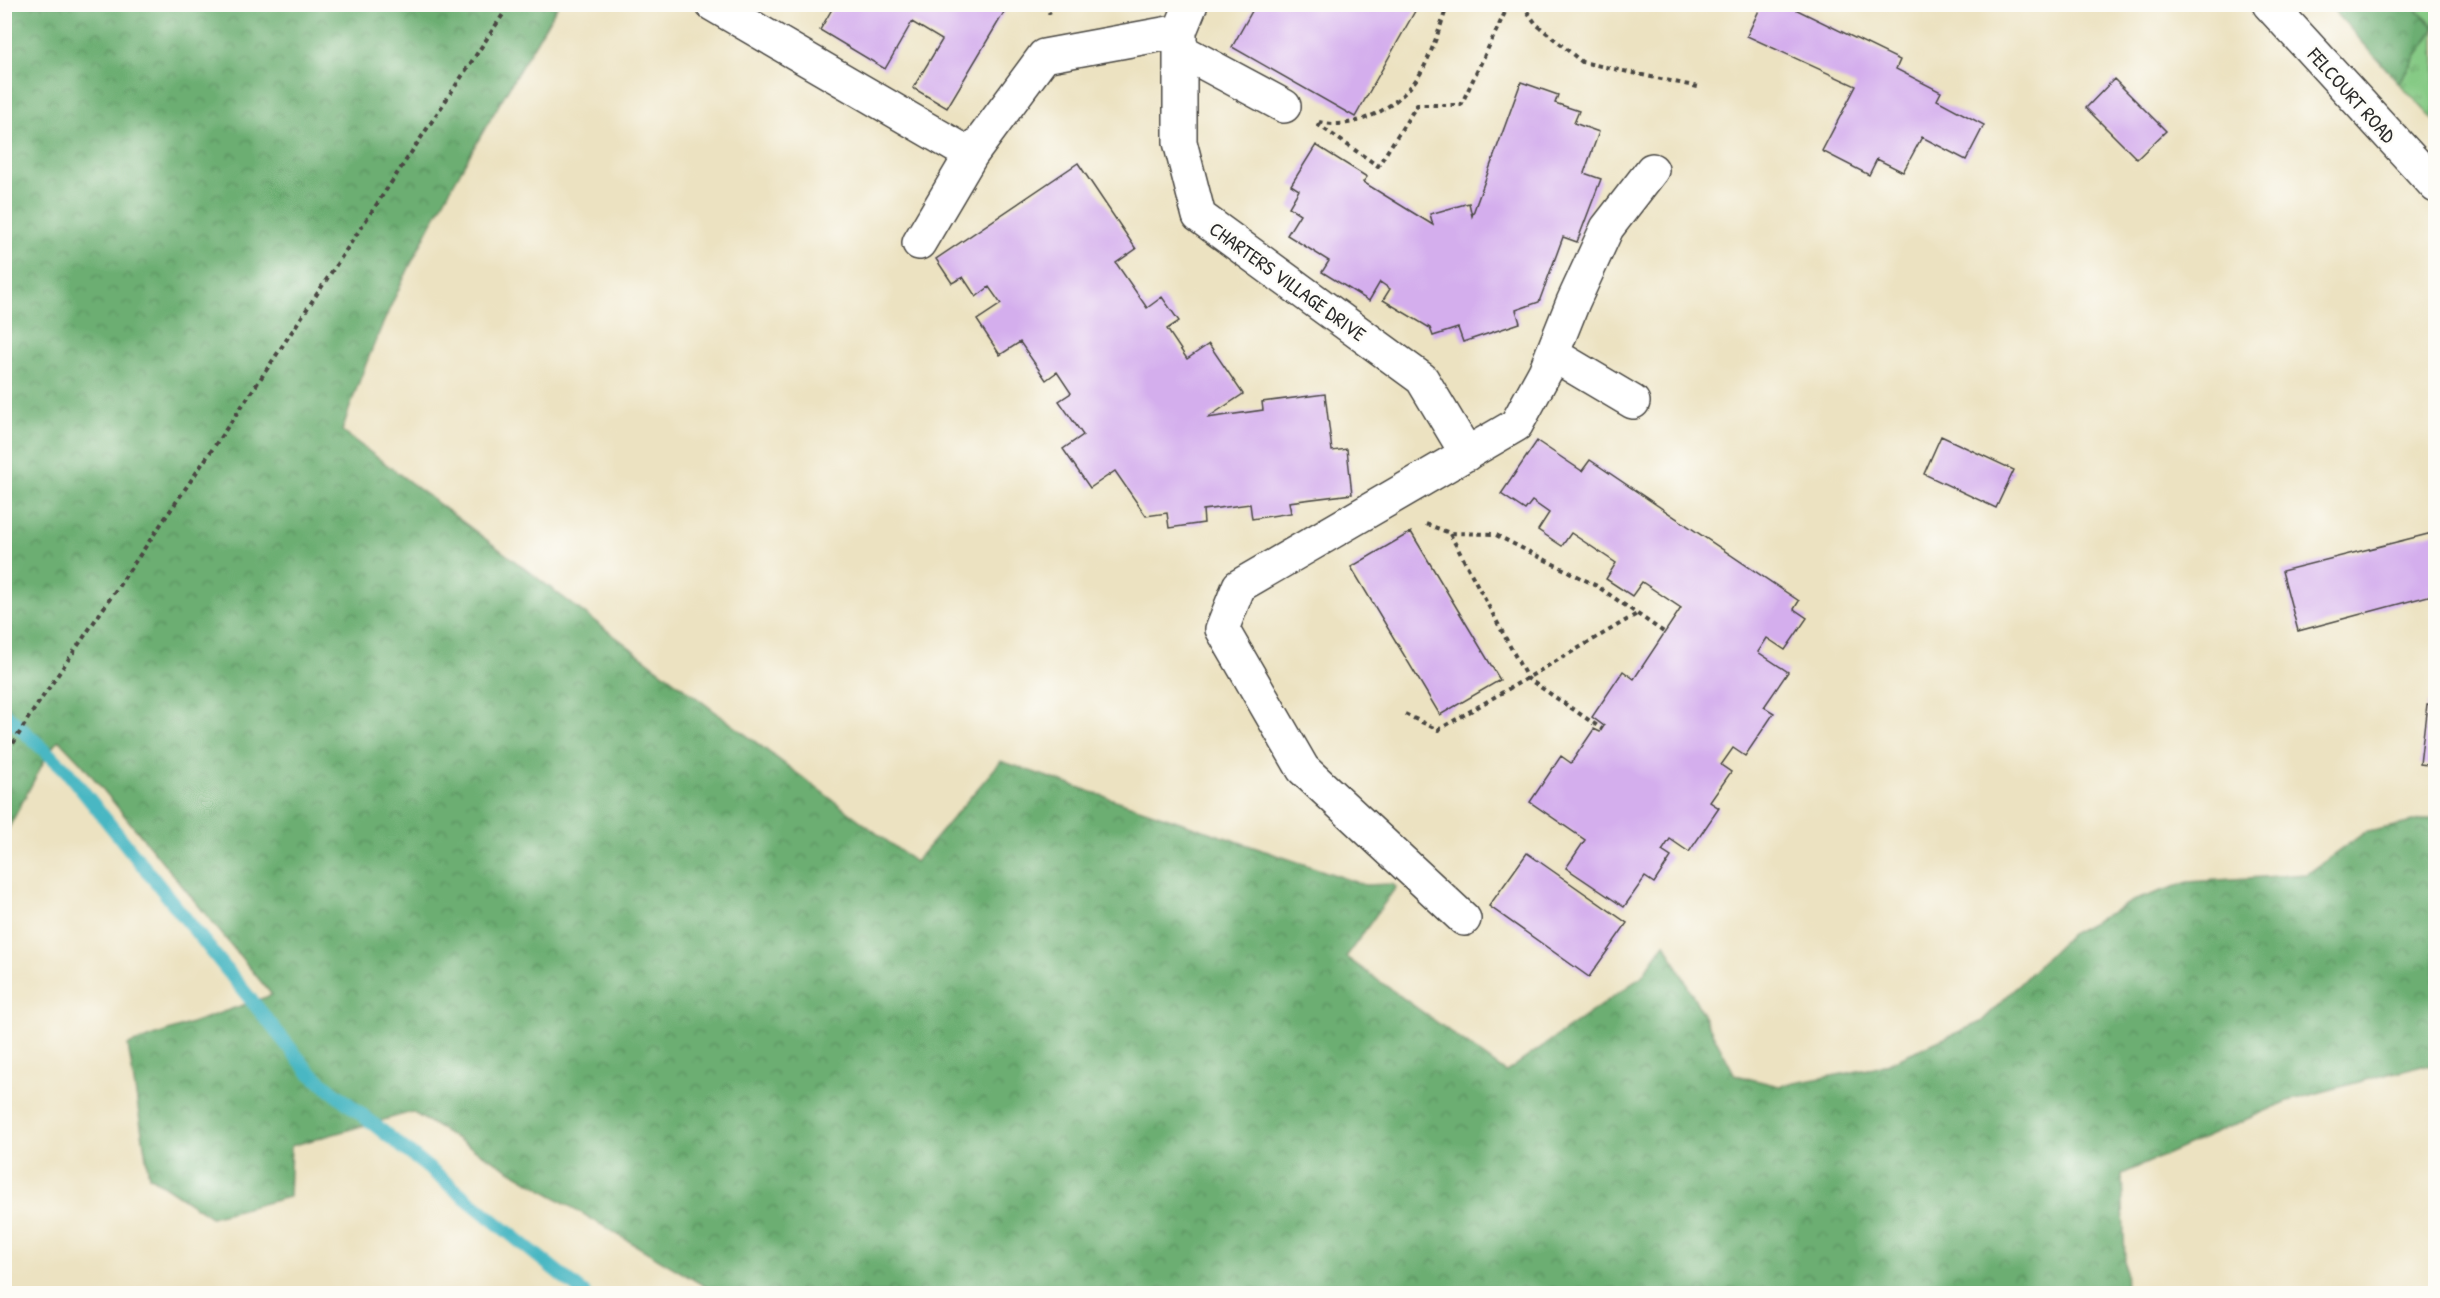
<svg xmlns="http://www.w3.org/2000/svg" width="2440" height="1298" viewBox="0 0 2440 1298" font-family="'Patrick Hand',sans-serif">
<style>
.grass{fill:url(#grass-tufts);stroke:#587a58;stroke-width:1.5}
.forest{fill:url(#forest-crowns);stroke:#4c6c4e;stroke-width:1.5}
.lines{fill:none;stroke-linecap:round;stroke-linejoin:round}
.stream{stroke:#49b7c3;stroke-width:14}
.building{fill:#d4aeed}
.minor-casing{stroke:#484642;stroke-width:36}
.path{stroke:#484642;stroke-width:4;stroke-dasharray:4.5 4.5;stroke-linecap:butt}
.minor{stroke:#fff;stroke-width:33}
.labels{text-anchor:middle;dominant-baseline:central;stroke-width:5;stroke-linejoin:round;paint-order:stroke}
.street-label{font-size:20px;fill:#2b2b2b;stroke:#fdfcf7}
</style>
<defs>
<pattern id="grass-tufts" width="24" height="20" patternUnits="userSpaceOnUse" patternTransform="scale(1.5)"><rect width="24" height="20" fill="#86ca85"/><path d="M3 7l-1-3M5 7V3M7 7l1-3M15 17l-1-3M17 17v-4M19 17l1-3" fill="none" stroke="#6ea46d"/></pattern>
<pattern id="forest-crowns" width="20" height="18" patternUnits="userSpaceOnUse" patternTransform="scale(1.5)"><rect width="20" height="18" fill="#6cae72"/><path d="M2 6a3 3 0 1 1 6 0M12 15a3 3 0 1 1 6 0" fill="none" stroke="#598e5e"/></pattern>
</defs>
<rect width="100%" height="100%" fill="#fdfcf7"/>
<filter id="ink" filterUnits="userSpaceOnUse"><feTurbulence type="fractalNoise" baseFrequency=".0167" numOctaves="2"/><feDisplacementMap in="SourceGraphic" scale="12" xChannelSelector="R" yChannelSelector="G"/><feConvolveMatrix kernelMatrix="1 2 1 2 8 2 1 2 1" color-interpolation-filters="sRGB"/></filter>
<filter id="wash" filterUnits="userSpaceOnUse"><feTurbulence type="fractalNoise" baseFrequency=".008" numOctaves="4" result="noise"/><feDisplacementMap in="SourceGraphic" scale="24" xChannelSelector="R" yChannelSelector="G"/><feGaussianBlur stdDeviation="1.35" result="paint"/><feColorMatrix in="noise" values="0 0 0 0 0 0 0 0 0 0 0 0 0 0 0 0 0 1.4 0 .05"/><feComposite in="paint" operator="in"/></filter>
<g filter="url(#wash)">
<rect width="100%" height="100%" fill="#ece2c1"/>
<path class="grass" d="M2413,5h22v116l-36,-38 36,-55z"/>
<path class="forest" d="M421,4l18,10 5,-9h114c-81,137 -168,274 -216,426l573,431 86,-101 364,124 27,-1 4,3 -50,70 160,115 135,-95 24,-34 70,132 44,11 100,-19 102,-45 89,-88 63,-33 55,-19 119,-8 57,-41 71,-16v250l-13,-2 -134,36 -166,73 4,119h-1410l-304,-181 -121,34 -2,51 -78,20 -62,-41 -21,-131 144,-50 -190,-231 -23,-24 -9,10 -45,85v-830z
M2329,5h84l22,23 -36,55z"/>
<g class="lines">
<path class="stream" d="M4,713l61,56 245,304 275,221"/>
</g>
<g id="blocks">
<path class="building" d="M835,4h174l-62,104 -34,-20 29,-48 -30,-18 -27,47 -65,-39z
M1256,4h163l-64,113 -123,-70z
M1762,4h23l115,56 -4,9 45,23 -4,8 47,25 -18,35 -44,-23 -19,35 -26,-13 -8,16 -47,-24 34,-65 -109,-50z
M2114,79l52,52 -29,28 -51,-51z
M1521,82l37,13 -3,8 24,8 -5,12 25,9 -15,41 17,6 -24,63 -14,-5 -24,65 -23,8 4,13 -57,19 -5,-14 -25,8 -3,-8 -47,-28 7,-11 -10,-7 -11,19 -47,-29 7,-11 -42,-26 13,-21 -11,-7 10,-17 -8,-5 25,-40 51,32 -4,5 70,43 -3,-11 39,-11 3,13z
M1078,163l58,86 -20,14 31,45 15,-11 17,24 -12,8 20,30 22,-15 34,50 -36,24 56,-8 -1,-8 63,-8 7,57 15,-2 5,45 -63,8 2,11 -39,6 -2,-15 -47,6 1,13 -35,5 -2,-15 -21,3 -31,-45 -25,17 -27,-39 20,-14 -24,-34 12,-8 -14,-21 -11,8 -26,-38 -20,13 -23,-35 24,-16 -12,-17 -13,10 -13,-20 -11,6 -16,-24z
M1941,436l73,34 -18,38 -72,-34z
M1537,441l45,30 8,-11 209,141 -5,8 13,9 -22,32 -18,-12 -9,14 30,20 -24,35 10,6 -29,43 -12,-8 -12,17 10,7 -21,30 9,6 -30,44 -19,-13 -8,12 9,6 -17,26 -9,-6 -21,30 -58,-39 19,-28 -55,-38 31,-46 10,7 23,-34 6,3 4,-6 -12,-9 31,-46 11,8 47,-71 -39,-26 -10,14 -26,-17 10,-16 -45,-30 -9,13 -24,-16 11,-17 -17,-12 -7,9 -24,-16z
M1411,532l89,148 -60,35 -89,-148z
M2436,532v62l-138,37 -16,-60z
M2427,704l9,1v61l-16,-2z
M1527,853l100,70 -38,54 -100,-71z"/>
</g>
</g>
<g filter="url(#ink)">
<use href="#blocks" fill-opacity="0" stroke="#484642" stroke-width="1.5"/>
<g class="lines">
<defs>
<path id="minor" d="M712,4l259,151
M1191,4l-11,27v111l19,74 223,163 45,75
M2269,4l167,182
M1180,50l104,56
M919,243l52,-88 73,-99 136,-25
M1552,354l81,48
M1464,919l-161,-150 -81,-140 17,-43 277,-161 29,-53 28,-70 34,-74 45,-58"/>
</defs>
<use href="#minor" class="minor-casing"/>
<path class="path" d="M1044,4l6,10
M1522,4l14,20 46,38 116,25
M1319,122c41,10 88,-20 106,-57 9,-19 16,-41 23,-61
M1317,124l61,42 39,-61h44l48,-101
M1426,524l24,9 44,1 103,52 68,47
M1450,534l77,144 75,51
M1405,714l33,16 199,-116
M4,759l25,-42 230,-336 251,-377"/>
<use href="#minor" class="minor"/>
</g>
</g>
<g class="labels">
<g class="street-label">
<text transform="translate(2352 95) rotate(48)">FELCOURT ROAD</text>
<text transform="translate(1288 281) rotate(36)">CHARTERS VILLAGE DRIVE</text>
</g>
</g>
<rect width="2440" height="1298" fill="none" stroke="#fdfcf7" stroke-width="24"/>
</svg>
